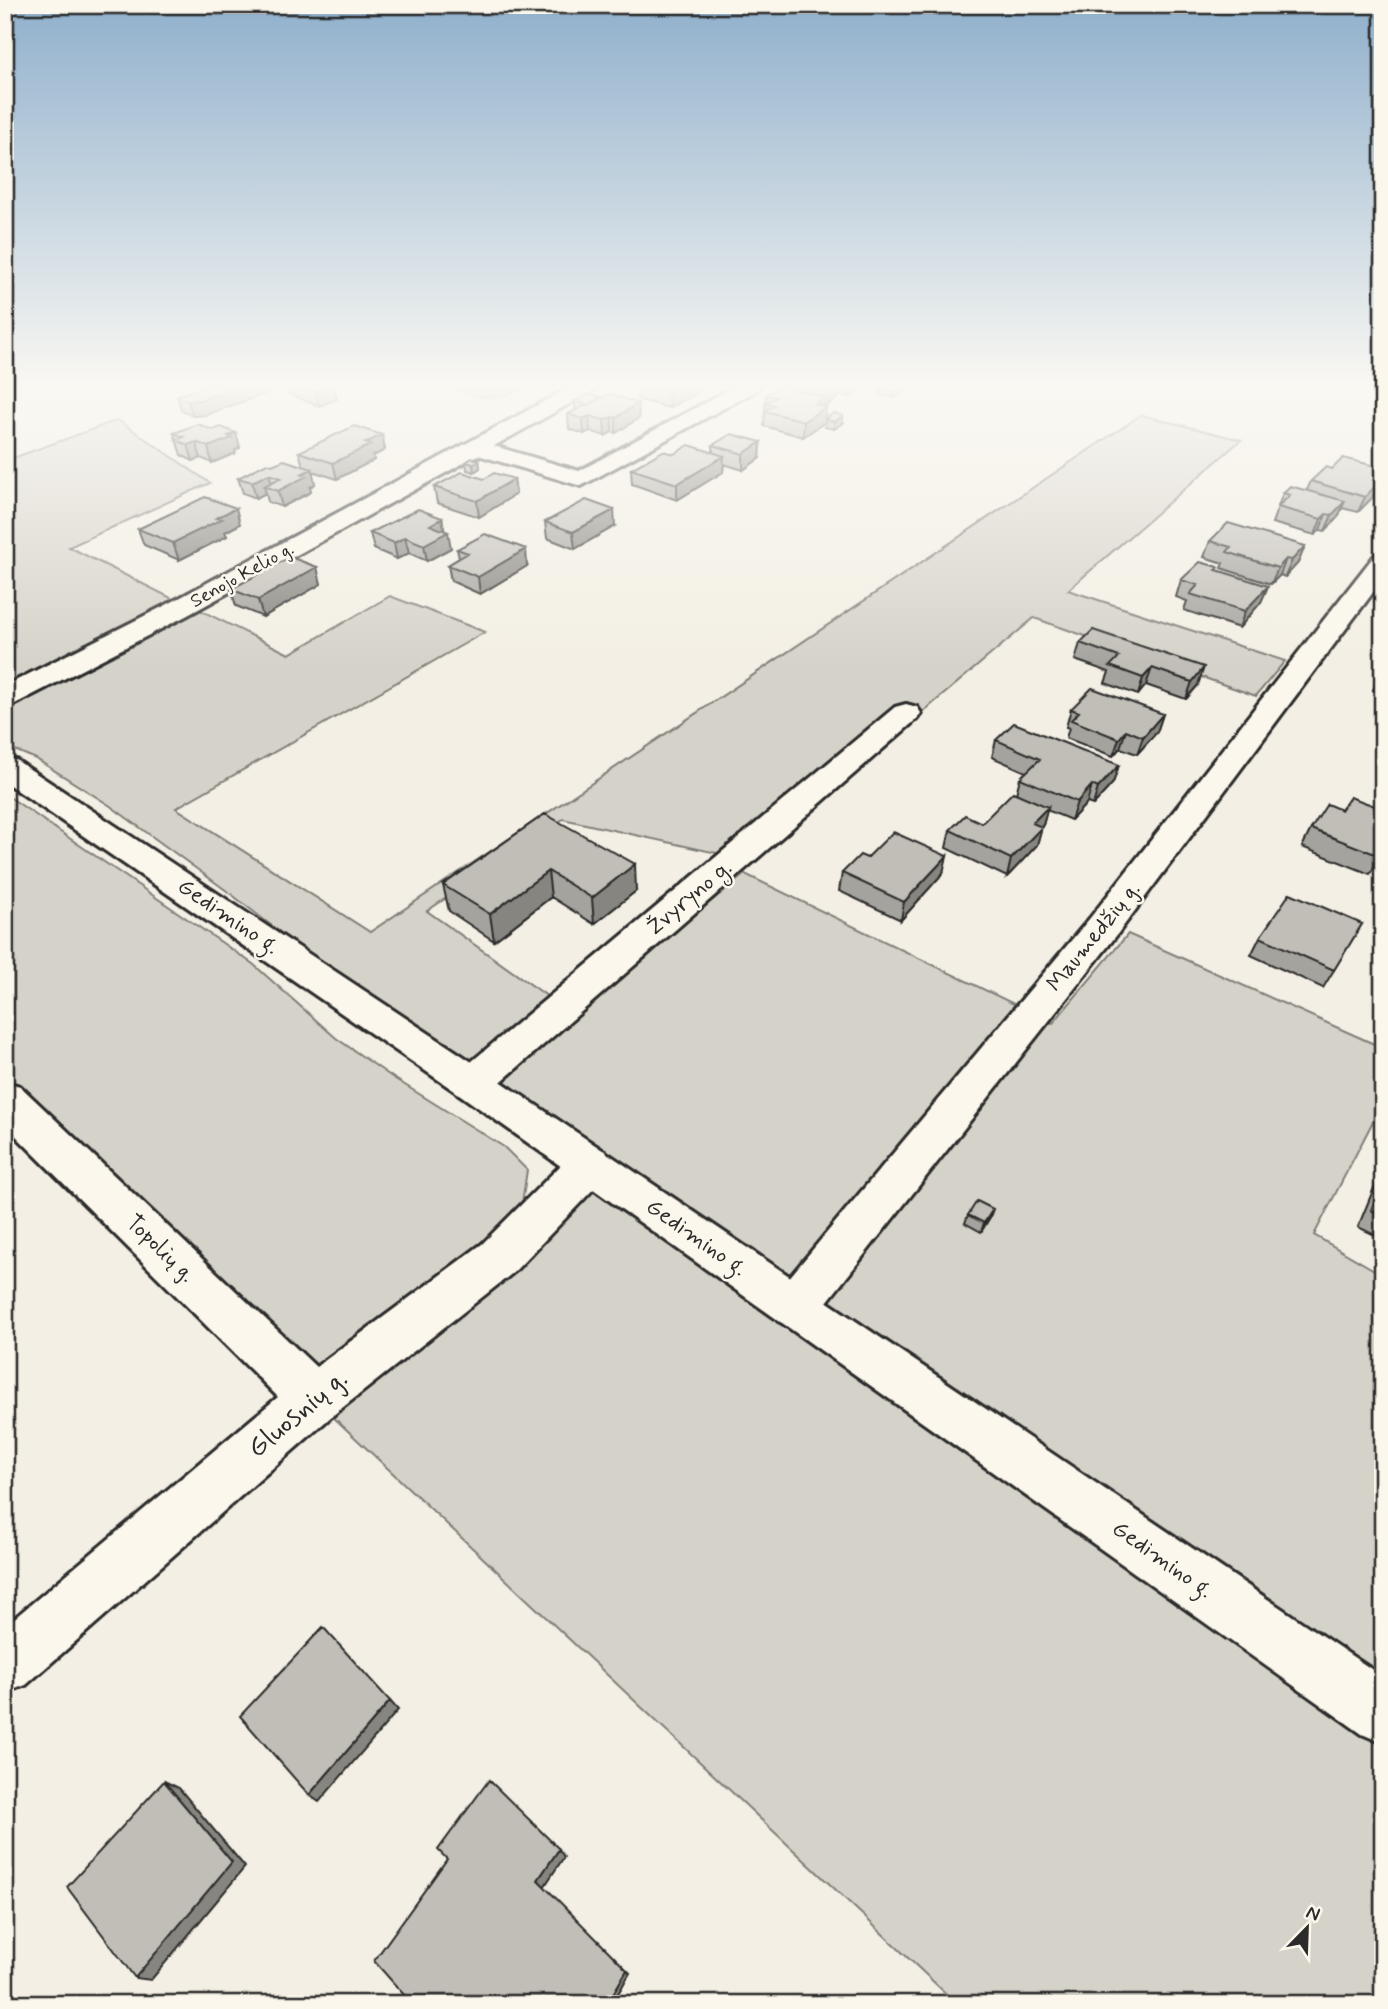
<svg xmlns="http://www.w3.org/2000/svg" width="1388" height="2009" viewBox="0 0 1388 2009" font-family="Mynerve,sans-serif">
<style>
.green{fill:#d5d2c9;stroke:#807e7a;stroke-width:2}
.water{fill:#aca9a2;stroke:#787772;stroke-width:2}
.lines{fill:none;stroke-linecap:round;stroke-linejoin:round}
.minor-casing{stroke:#2b2b2b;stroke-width:6}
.secondary-casing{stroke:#2b2b2b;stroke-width:6}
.minor{fill:#fbf7ec;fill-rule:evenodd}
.secondary{fill:#fbf7ec;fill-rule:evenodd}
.wall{fill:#a5a39d;stroke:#2b2b2b;stroke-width:2}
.shaded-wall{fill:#86857f;stroke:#2b2b2b;stroke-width:2}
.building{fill:#c0beb6;stroke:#2b2b2b;stroke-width:2}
.labels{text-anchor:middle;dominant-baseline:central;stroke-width:5;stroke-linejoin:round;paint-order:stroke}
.far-street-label{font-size:19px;fill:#2b2b2b;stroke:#fbf7ec}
.street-label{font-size:23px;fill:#2b2b2b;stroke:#fbf7ec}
.near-street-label{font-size:28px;fill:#2b2b2b;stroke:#fbf7ec}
</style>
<rect width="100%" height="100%" fill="#f3efe4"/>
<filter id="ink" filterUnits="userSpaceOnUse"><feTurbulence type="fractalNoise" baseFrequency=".0143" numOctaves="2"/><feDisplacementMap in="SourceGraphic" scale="14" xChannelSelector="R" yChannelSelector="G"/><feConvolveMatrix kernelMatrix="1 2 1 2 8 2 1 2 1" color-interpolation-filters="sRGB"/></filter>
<g filter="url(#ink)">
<path class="green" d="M1141,415l100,25 -173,150 217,71 -29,35 -222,-78 -286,242 -185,-41 -136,92 144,102 174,-139 308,149 75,-89 255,114v54l-69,133 69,40v399l-910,-591 -242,-189 -122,-89 -73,-46 -31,-13v-39l189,-100 95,47 101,-58 95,36 -309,176 194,124z
M118,420l92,63 -141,64 110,55 -174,86v-227z
M5,794l248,170 83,74 56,39 112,70 23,23 -6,40 69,-46 793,549v291h-426l-643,-605 -309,-301z"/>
<path class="water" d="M447,386h83c-38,16 -44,15 -83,0z"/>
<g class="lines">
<defs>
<path id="minor" d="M573,386h24l-3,4 -100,56 85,25 157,-85h24l-3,4 -176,96 -103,-31 -292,161 -171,88 -10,3v-21l163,-82z
M1383,553v26l-267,357 -304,385 -17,7 -17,-7 -7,-15 7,-15 312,-373 284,-362z
M906,704l11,3 4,6 -4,6 -430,375 -14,5 -14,-5 -6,-11 6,-11 436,-365z
M5,1082l15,4 296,281 166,-123 93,-93 15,-5 15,5 7,13 -7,13 -91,95 -182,144 -306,269 -21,8v-67l273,-229 -273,-272z"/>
<path id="secondary" d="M5,758l11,2 471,312 896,605v66l-21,-9 -903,-640 -454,-312z"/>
</defs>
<use href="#minor" class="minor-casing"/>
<use href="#secondary" class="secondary-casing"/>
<use href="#minor" class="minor"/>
<use href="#secondary" class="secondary"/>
</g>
<path class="wall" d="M206,386h65l2,5 -68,24 -12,1 -11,-5 -5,-15z
M284,386h50l3,13 -18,7 -33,-13z
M636,386h67v4l-34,18 -32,-9z
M790,386h70l-1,3 -10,8 -7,-2 -14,10 -4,-1 1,15 18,4 -9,6 -9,-2v-5l-22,15 -39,-11 2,-31 24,-6z
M883,386h24l-1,3 -4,3h-2v2l-5,4 -15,-3v-7z
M575,401l64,17 -23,15 -4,-1 -7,4 -15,-5 -6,3 -15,-5 -1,-15 10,-5h-3z
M213,430l23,3 4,15 -5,2 1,3 -24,10 -11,-5 -8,3 -12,-6 -7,-22z
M382,435l3,15 -12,6 1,4 -37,19 -25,-8 3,13 -5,3 1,5 -29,15 -14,-5 -2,-9 -10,5 -13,-5 -5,-15 34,-13 31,1 -4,-14z
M761,442l-1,16 -17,12 -19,-6 -1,8 -46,28 -45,-16 -1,-15 43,-15 39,-1v-8z
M479,460l1,8 -6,4 -7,-2 -1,-8z
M1383,468v4l-11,26 -14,14 -16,-4 -4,9 -13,14 -5,-1 -5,5 -43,-12 11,-30 24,-3 4,-9 21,-12z
M484,479h30l2,15 -37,23 -42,-14 -3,-16z
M442,518l2,12 7,18 -24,13 -18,-8 -12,6 -23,-10 -4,-16z
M545,522l70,4 -40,23 -28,-11z
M240,524l-15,8 2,4 -48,24 -35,-15 -6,-16z
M1210,541l95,5 -7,17 -13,14 -5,-2 -9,9 -50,-16 2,-5 -19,-6z
M457,549l70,17 -47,28 -29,-13 -3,-16 11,-7z
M1217,570l51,16 -7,16 -22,26 -55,-18 3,-9 -11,-4 5,-17z
M321,584l-58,33 -27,-11 -5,-17z
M1093,630l105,55 -12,14 -40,-14 -8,10 -33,-12 4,-11 -34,-12 5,-17z
M1383,663v31l-10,-4 9,-18 -3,-1z
M1071,709l92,5 -6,18 -20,22 -17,-6 -7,8 -47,-18 3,-10 -3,-1z
M996,740l123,25 -6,18 -20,22 -6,-2 -16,17 -24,-10 -4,15 -2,2 -4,18 -30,32 -61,-29 4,-18 32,-7 34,-29 4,-16 6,-6 -34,-15z
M545,814l91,77 -42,33 -43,-27 -57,44 -45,-30 -6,-26z
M1311,829l72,22 -13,23 -68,-27z
M842,873h101l-42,47 -62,-29z
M1362,924l-39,64 -72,-33 9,-18z
M1383,1166v73l-25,-12z
M968,1215l22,2 -9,15 -16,-9z"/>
<path class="shaded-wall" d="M242,386h29l2,5 -68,24 -12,1 -5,-15z
M330,386h4l3,13 -18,7 -4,-15z
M683,386h20v4l-34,18 -1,-14z
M836,386h7l-1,9 -14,10 1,-14z
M850,386h10l-1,3 -10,8z
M903,386h4l-1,3 -4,3z
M901,387l-1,7 -5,4 1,-7z
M824,397v11l2,-1 -1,15 -22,15 1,-16 11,-17z
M638,403l1,15 -23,15v-15z
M589,416l1,15 -6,3 -1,-15z
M843,416v7l-9,6v-7z
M612,417v15l-7,4 -1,-16z
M236,433l4,15 -5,2 1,3 -24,10 -4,-16z
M382,435l3,15 -12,6 1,4 -37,19 -4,-16 32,-20z
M196,442l5,16 -8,3 -5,-16z
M761,442l-1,16 -17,12v-16z
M724,456l-1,16 -46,28v-16z
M479,460l1,8 -6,4 -1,-8z
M312,469l3,15 -5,3 1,5 -29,15 -4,-16 23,-17z
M1383,470l-11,28 -14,14 15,-32z
M269,474l4,15 -9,-3 2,7 -10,5 -4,-16z
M514,479l2,15 -37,23 -2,-16z
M1345,501l-7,16 -13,14 7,-16z
M236,508l4,16 -15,8 2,4 -48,24 -6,-17 43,-25z
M614,510l1,16 -40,23 -2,-17z
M1326,514l-6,16 -5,5 6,-16z
M442,518l3,15 3,-1 3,16 -24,13 -3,-16 6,-20z
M405,537l4,16 -12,6 -3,-16z
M1305,546l-7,17 -13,14 7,-17z
M526,549l1,17 -47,28 -2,-17z
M1286,559l-6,16 -9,9 7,-16z
M317,567l4,17 -58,33 -5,-17z
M1268,586l-7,16 -22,26 6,-17z
M1204,667l-6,18 -12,14 6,-17z
M1152,668l-6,17 -8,10 5,-17z
M1163,714l-6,18 -20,22 6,-17z
M1126,730l-6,18 -7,8 6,-17z
M1119,765l-6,18 -20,22 5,-17z
M1092,785l-5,18 -16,17 6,-18z
M1048,807l-5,18 -16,16 5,-18z
M1042,827l-5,18 -30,32 4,-18z
M947,856l-4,17 -42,47 3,-18z
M635,864l1,27 -42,33 -2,-26z
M548,871l3,26 -57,44 -4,-27z
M993,1209l-3,8 -9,15 3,-9z
M390,1701l8,9 -79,92 -10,-7z
M164,1781l15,7 66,79 -94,113 -16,-2z
M559,1849l5,8 -20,30 -6,-7z
M627,1970l3,3 -18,31h-5z
M453,1998l8,6h-12z"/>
<path class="building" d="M206,386h36l-42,14 -12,1 -11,-5z
M302,386h28l-15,5z
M641,386h42l-15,8z
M780,386l44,11 -9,7 11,3 -22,14 -39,-10 9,-6 -8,-2 10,-6 -10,-2z
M809,386h27l-7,5z
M883,386h13l5,1 -5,4 -16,-3z
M590,394l12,4 -15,7 -12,-4z
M609,394l29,9 -22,15 -4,-1 -8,3 -15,-4 -6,3 -15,-5z
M834,413l9,3 -9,6 -9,-3z
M198,424l15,6 8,-3 15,6 -8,3 4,2 -24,9 -12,-5 -8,3 -12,-5 8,-3 -10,-4z
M354,426l28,9 -17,8 6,2 -38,18 -34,-11z
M731,434l30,8 -18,12 -30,-9z
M689,445l35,11 -47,28 -46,-15 32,-18 11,3z
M472,458l7,2 -6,4 -7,-2z
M1343,458l40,10v2l-10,10 6,2 -14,15 -54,-16 15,-14 6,2z
M284,460l28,9 -11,5 6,2 -29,15 -14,-5 17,-8 -12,-4 -17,8 -14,-4 29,-15 5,2z
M462,472l22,7 10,-6 20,6 -37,22 -43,-14z
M1290,486l55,15 -13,14 -6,-1 -5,5 -43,-12 12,-12 -7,-2z
M205,497l31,11 -20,10 6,1 -49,24 -35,-14z
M586,500l28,10 -41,22 -28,-10z
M418,509l24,9 -12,7 18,7 -24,13 -19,-8 -11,6 -24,-10z
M1228,523l77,23 -13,14 -6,-1 -8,9 -51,-16 4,-5 -21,-6z
M485,534l41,15 -48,28 -30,-12 20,-12 -11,-4z
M290,557l27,10 -59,33 -27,-11z
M1200,562l18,5 -2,3 52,16 -23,25 -55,-17 8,-9 -17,-5z
M1093,630l111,37 -12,15 -40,-14 -9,10 -33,-12 9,-9 -39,-14z
M1092,688l71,26 -20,23 -17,-7 -7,9 -48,-19 8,-8 -8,-3z
M1014,723l105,42 -21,23 -6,-3 -15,17 -57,-24 20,-19 -44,-19z
M1013,792l35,15 -16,16 10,4 -31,32 -61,-29 15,-15 17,8z
M1350,797l33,12v42l-3,5 -69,-27 16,-25 14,6z
M545,814l90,50 -43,34 -44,-27 -58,43 -47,-29z
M893,832l54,24 -43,46 -62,-29 18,-18 7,3z
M1290,893l72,31 -28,46 -74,-33z
M1383,1181v35l-12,-6z
M977,1201l16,8 -9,14 -16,-8z
M323,1627l67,74 -81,94 -69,-79z
M489,1780l70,69 -21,31 89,90 -20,34h-148l-6,-6 -4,6h-37l-38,-43 73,-102 -9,-9z
M164,1781l68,81 -97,116 -68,-91z"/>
</g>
<linearGradient id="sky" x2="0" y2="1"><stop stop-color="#90b0cc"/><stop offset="0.58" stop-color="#faf8f3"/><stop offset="1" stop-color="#faf8f3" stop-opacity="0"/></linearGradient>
<rect width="1388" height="667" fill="url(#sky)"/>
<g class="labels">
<g class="far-street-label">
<text transform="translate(242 575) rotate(-29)">Senojo Kelio g.</text>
</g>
<g class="street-label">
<text transform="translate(690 898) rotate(-40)">Žvyryno g.</text>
<text transform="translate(228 917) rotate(34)">Gedimino g.</text>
<text transform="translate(1094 937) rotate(-51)">Maumedžių g.</text>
<text transform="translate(696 1238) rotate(35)">Gedimino g.</text>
<text transform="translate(160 1249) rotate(44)">Topolių g.</text>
<text transform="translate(1162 1560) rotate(35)">Gedimino g.</text>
</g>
<g class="near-street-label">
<text transform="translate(298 1414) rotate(-40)">Gluosnių g.</text>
</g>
</g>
<rect width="1388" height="2009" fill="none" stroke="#fbf7ec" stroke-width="28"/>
<rect x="14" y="14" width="1360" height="1981" fill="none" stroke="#2b2b2b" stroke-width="2.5" filter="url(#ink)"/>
<g transform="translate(1307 1928) rotate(23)" stroke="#fbf7ec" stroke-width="5" paint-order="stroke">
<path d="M0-5L12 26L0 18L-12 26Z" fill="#2b2b2b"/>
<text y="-10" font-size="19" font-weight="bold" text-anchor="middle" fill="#2b2b2b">N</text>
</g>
</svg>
